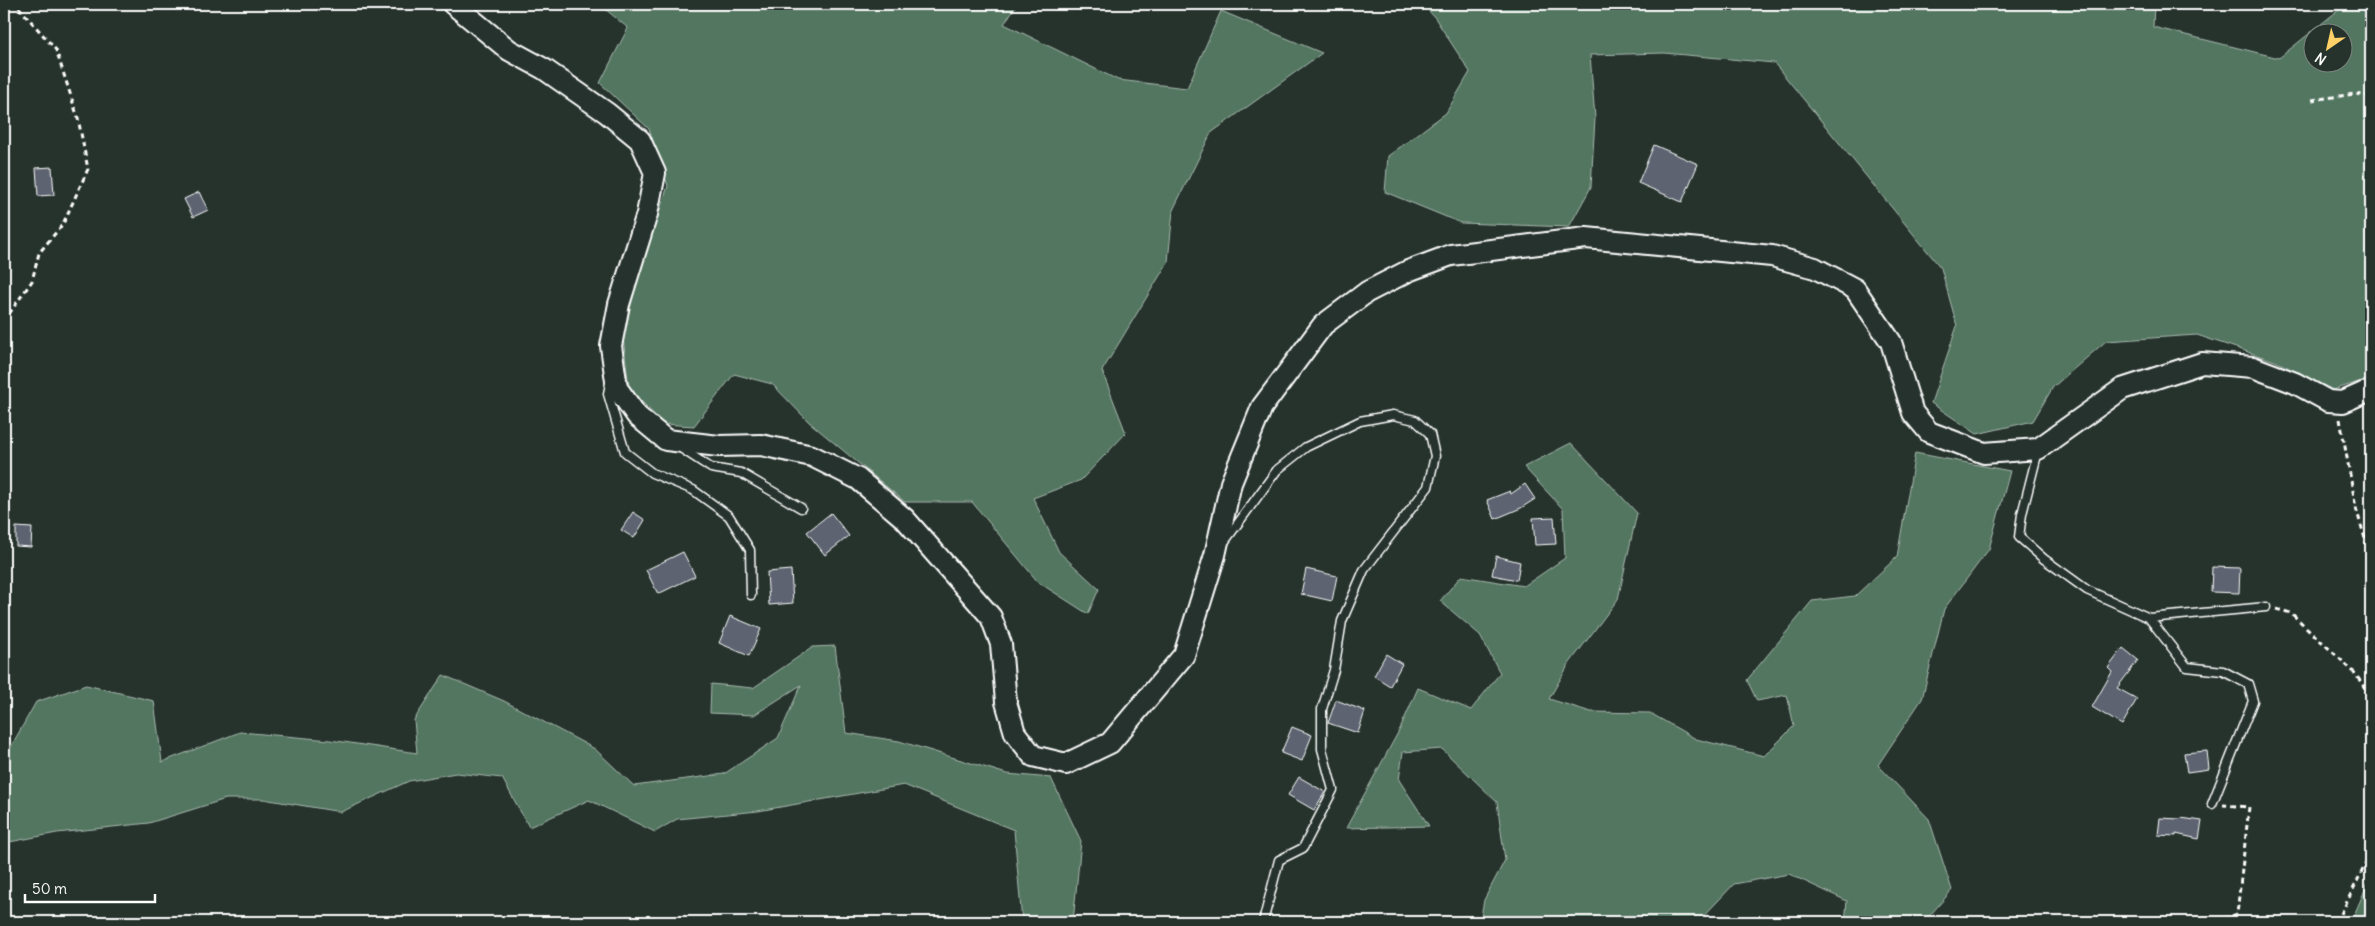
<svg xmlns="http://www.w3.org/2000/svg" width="2375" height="926" viewBox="0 0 2375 926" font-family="Delius,sans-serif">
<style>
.green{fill:#537660;stroke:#a9bab0;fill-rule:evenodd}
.building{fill:#5d6471;stroke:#fff}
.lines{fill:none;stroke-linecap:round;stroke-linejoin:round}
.lane-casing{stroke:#fff;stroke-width:11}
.secondary-casing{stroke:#fff;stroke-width:24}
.path{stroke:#fff;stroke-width:3;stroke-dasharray:5 4;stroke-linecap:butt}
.lane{stroke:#26332d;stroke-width:8}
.secondary{stroke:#26332d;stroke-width:20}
</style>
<rect width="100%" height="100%" fill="#26332d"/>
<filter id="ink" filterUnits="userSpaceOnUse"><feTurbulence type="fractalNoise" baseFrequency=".02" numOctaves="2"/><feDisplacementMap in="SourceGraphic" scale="10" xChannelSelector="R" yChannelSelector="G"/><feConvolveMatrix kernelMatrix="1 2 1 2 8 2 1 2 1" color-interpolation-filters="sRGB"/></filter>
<g filter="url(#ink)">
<path class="green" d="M599,4h418l-13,20 114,56 69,8 34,-77 101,42 -111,80 -38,77 -5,52 -66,109 24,62 -45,47 -48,18 26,54 40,37 -11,25 -50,-32 -66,-80h-67l-96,-80 -37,-38 -38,-10 -40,52 -31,-2 -34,-36 -6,-51 18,-72 27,-79 -19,-57 -49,-46 28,-55z
M1423,4h731l-1,23 126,31 67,-54h25v374l-38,12 -58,-29 -78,-26 -91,6 -53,46 -20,34 -56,13 -46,-31 26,-77 -16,-58 -167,-205 -110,-10 -74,2 5,63 -4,69 -22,40 -108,-4 -76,-31 3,-36 58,-43 24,-41 -35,-54zM2312,32h30v30h-30z
M1571,443l66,70 -19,86 -49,65 -20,35 42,13 59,1 46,26 68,17 30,-30 -7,-31 -30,6 -10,-21 65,-79 43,-5 42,-39 18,-104 95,18 -21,78 -45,60 -22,90 -44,66 51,54 23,71 -28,32h-79l2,-21 -58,-27 -55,10 -36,38h-218l4,-22 21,-40 -8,-58 -55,-53 -39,3 -4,28 30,46 -83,2 54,-99 18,-41 53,22 29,-37 -20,-38 -40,-34 21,-25 63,10 41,-28 -2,-49 -39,-42z
M835,646l11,87 53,8 108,33 44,4 30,63 -8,81h-51l-8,-92 -110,-45 -146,26 -81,8 -22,13 -66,-32 -60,27 -27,-49 -46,-5 -47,8 -68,31 -78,-13h-37l-77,24 -92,10 -53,10v-84l32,-57 50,-17 68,16 8,61 78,-30 90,8 87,13 -3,-33 29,-45 61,26 91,48 39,37 90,-12 54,-36 23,-53 -47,30 -44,-2 1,-29 42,4 60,-41z
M2371,876v46h-20z"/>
<path class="building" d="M1654,145l44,19 -16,38 -44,-19z
M52,167l2,28 -16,1 -2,-28z
M199,192l9,18 -15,7 -9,-18z
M1525,484l10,15 -14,9 -26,11 -8,-19 23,-9 1,3z
M633,512l12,8 -11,18 -13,-8z
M831,513l18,23 -24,19 -18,-23z
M1554,517l2,27 -21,1 -2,-27z
M16,527l16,1 -1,19 -15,-1z
M683,552l12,24 -37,18 -12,-24z
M1496,556l24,6 -3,18 -25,-5z
M2212,567l28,1 -1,25 -28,-1z
M1306,569l31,7 -5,25 -31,-7z
M791,570l2,33 -24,2 -2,-33z
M730,616l31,13 -12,27 -30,-13z
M2123,648l15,12 -21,28 20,11 -15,26 -30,-18 20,-35 -4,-4z
M1386,654l16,10 -12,22 -16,-10z
M1336,700l29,11 -7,22 -30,-10z
M1292,727l20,8 -10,26 -21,-8z
M2207,751l2,18 -22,3 -3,-19z
M1299,777l26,15 -11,18 -26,-15z
M2160,818l20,1 1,-1 21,3 -3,18 -23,-5v2l-18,-1z"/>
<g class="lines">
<defs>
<path id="lane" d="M610,383l-2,11 17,58 27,21 41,17 36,26 21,34 1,45
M679,447l32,21 30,5 60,35
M2038,451l-16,63 -3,23 25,22 43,31 62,28 117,-11
M1225,541l52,-71 29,-23 54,-26 33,-6 22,5 15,14 5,22 -7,31 -64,83 -22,51 -8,49 -12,39v40l11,41 -30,58 -24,12 -16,62
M2149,618l38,49 36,4 25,13 5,17 -41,103"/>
<path id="secondary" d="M453,4l56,46 35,19 63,44 33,27 15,33 -8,41 -28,90 -8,42 6,42 20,28 29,24 53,6 42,-1 51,11 46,23 47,40 86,98 10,27 5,58 9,31 18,23 33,8 44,-21 74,-88 31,-100 16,-72 31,-76 61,-82 44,-33 41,-21 43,-16 135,-17 186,18 43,12 40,21 36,53 22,71 16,19 55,21 54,-4 84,-60 80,-26 51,4 42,16 33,18 15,1 20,-9 8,-1"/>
</defs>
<use href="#lane" class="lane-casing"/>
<use href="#secondary" class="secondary-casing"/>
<path class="path" d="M2312,100l42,-6 17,2
M4,321l28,-40 7,-28 24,-29 25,-55 -10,-51 -22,-68 -40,-46
M2340,419l16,89 15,51
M2276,609l15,4 63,59 17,25
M2215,922l22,-8 12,-107 -26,-2
M2337,922l34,-69"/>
<use href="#lane" class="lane"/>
<use href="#secondary" class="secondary"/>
</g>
</g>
<rect width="2375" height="926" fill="none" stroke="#26332d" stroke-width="20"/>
<rect x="10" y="10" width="2355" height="906" fill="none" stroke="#fff" stroke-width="2" filter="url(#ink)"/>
<g transform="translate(2328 48) rotate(214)"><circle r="24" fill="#26332d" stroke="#7d8581"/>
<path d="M0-4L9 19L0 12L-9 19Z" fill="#ffd166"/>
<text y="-8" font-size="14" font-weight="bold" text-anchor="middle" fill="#ffffff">N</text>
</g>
<path d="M25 894v8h130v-8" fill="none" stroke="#ffffff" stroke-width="2.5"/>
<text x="32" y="894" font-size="15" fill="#ffffff" stroke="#26332d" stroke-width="4" paint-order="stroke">50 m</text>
</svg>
